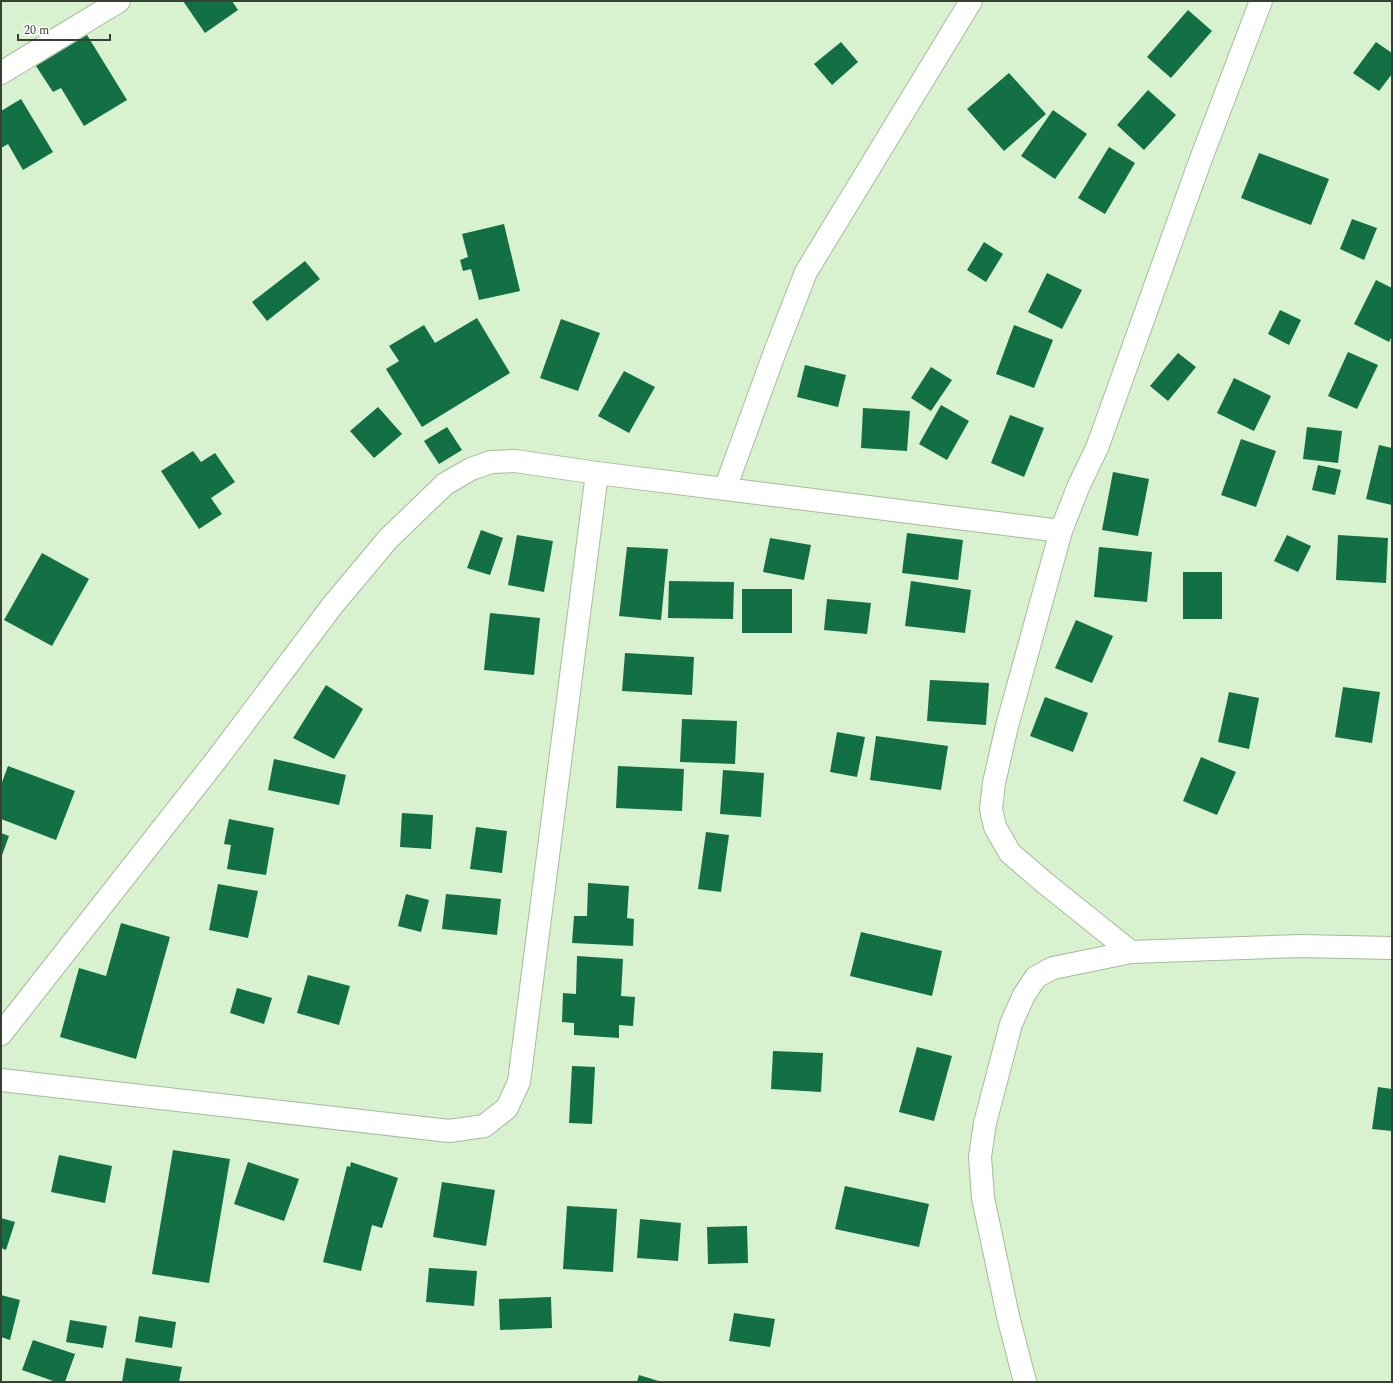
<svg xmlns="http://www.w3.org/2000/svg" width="1393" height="1383" viewBox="0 0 1393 1383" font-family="Spectral,serif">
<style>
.building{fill:#127044}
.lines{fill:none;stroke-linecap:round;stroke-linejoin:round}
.street-casing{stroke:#a4bc9b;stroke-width:24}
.street{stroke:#fff;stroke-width:22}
</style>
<rect width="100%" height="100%" fill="#d8f1ce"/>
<path class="building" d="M183,1h49l6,9 -33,23z
M1188,10l24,21 -41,47 -24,-21z
M87,35l40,65 -43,26 -23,-38 -8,4 -17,-26z
M841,42l17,20 -26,23 -18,-21z
M1376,42l16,11v21l-13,17 -26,-18z
M1009,73l37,41 -42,37 -37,-42z
M1148,90l28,25 -32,35 -27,-25z
M21,99l32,53 -30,18 -15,-26 -7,4v-37z
M1053,110l34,24 -32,45 -34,-23z
M1109,147l26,16 -30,51 -27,-16z
M1259,153l70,26 -18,46 -70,-27z
M1352,219l25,9 -13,32 -24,-11z
M504,224l16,67 -41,9 -8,-31 -8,2 -3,-11 8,-3 -6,-23z
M984,242l19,12 -17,28 -19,-12z
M305,261l15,18 -53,42 -15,-19z
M1047,273l35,17 -20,39 -34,-17z
M1376,280l16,8v48l-3,6 -35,-18z
M1280,310l21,10 -12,25 -21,-11z
M477,318l33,55 -88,54 -36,-58 13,-8 -10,-15 35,-21 11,18z
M561,319l39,14 -22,58 -38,-13z
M1014,325l39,15 -19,48 -38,-14z
M1348,352l30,13 -21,44 -29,-13z
M1178,353l18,14 -28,34 -18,-15z
M805,365l41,10 -8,32 -41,-10z
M931,367l21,13 -21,31 -20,-13z
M624,371l31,16 -26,46 -31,-17z
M1234,378l37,18 -17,35 -37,-18z
M941,405l28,16 -22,39 -28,-16z
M378,407l24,27 -28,24 -24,-27z
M863,408l47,3 -3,40 -46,-3z
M1010,415l34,13 -20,49 -33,-14z
M447,427l15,23 -23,14 -15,-23z
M1307,427l35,4 -4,32 -35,-4z
M1241,439l35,12 -20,56 -35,-12z
M1379,445l13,3v57l-26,-6z
M193,451l8,11 14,-9 20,29 -24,16 11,16 -23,15 -38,-58z
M1318,465l23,5 -6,25 -23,-5z
M1113,472l36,7 -11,57 -36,-6z
M481,530l22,8 -13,37 -23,-7z
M907,533l56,7 -5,40 -56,-7z
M517,535l36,6 -9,51 -36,-7z
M1287,535l24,11 -13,26 -24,-11z
M1338,535l50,3 -2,45 -50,-3z
M770,538l41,7 -7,35 -41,-8z
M627,547l41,2 -7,71 -42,-4z
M1099,547l53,5 -5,50 -53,-5z
M42,553l47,26 -37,67 -48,-26z
M1183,572h39v47h-39z
M669,581l65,1 -1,37 -65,-1z
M911,581l60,9 -6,43 -60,-7z
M742,589h50v44h-50z
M827,599l44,4 -4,31 -43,-4z
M490,613l50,5 -6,57 -50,-5z
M1076,620l37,16 -21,47 -37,-15z
M625,653l69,4 -2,38 -70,-4z
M930,680l59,3 -3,42 -59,-4z
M326,685l37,24 -29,50 -41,-21z
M1343,687l37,5 -8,51 -37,-6z
M1229,692l30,6 -10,51 -31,-7z
M1045,697l43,16 -15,39 -43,-16z
M682,719l55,2 -2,43 -55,-2z
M837,732l28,5 -8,40 -27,-5z
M876,736l72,10 -7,44 -71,-10z
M1201,757l35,15 -19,43 -34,-14z
M274,759l72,16 -7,30 -71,-15z
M8,766l67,25 -19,49 -55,-21v-34z
M618,766l66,3 -2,42 -66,-3z
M723,770l41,3 -3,44 -41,-3z
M402,813l31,2 -2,34 -31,-2z
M229,819l45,9 -8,47 -39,-6 4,-24 -7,-1z
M476,827l31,4 -5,42 -32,-4z
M706,832l23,3 -8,57 -23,-3z
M1,833l8,3 -8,22z
M588,883l41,3 -2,32 7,1 -1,27 -61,-3 2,-27h13z
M218,884l40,7 -10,47 -39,-8z
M406,894l23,6 -8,32 -23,-6z
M446,894l55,5 -4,36 -55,-6z
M121,923l49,14 -34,122 -76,-22 19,-69 27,8z
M861,932l81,19 -10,45 -82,-20z
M577,956l46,3 -2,37 14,1 -2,29 -14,-1v13l-45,-3v-12l-12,-1 1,-29 13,1z
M308,975l42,11 -11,39 -42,-12z
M237,988l35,10 -8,26 -34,-11z
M917,1047l35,9 -18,65 -35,-9z
M773,1051l50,2 -2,39 -50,-3z
M572,1066l23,1 -3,57 -23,-1z
M1378,1087l14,2v42l-20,-2z
M173,1150l57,9 -21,124 -57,-9z
M59,1155l53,11 -7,37 -54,-11z
M248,1162l51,17 -15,42 -50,-17z
M351,1162l47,16 -16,50 -10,-3 -11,46 -38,-9 24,-96 3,1z
M442,1182l53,8 -9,56 -53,-9z
M845,1186l84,18 -10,43 -84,-18z
M567,1206l50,3 -4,63 -50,-3z
M1,1218l14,4 -9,28 -5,-2z
M640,1219l41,4 -3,38 -41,-3z
M747,1226l1,37 -40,1 -1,-37z
M429,1268l48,3 -3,35 -48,-4z
M1,1295l19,5 -10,40 -9,-3z
M551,1297l1,31 -52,2 -1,-31z
M734,1313l41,6 -5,28 -41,-6z
M139,1316l37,6 -4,26 -37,-6z
M70,1320l37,6 -4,22 -37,-6z
M33,1340l42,14 -10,28h-9l-34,-12z
M126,1358l56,9 -3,15h-57z
M639,1375l23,7h-25z"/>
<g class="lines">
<defs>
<path id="street" d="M1,73l118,-72
M725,489l51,-140 30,-77 165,-271
M1131,952l-86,-69 -35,-30 -15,-26 -4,-18 3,-26 13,-57 54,-195 18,-46 18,-37 102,-284 62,-163
M1,1034l216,-275 115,-153 56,-67 57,-55 26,-15 20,-7 24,-1 82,12 464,58
M1,1080l448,51 35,-5 23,-18 12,-26 78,-609
M1025,1382l-17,-66 -25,-118 -3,-41 5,-34 26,-99 13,-29 12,-18 17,-9 78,-16 169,-6 92,2"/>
</defs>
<use href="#street" class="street-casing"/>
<use href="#street" class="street"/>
</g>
<rect width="1393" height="1383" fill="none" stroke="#374133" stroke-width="4"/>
<path d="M18 34v6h92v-6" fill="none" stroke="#374133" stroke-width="2"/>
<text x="24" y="34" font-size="12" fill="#374133" stroke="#ffffff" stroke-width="3" paint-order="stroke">20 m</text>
</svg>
